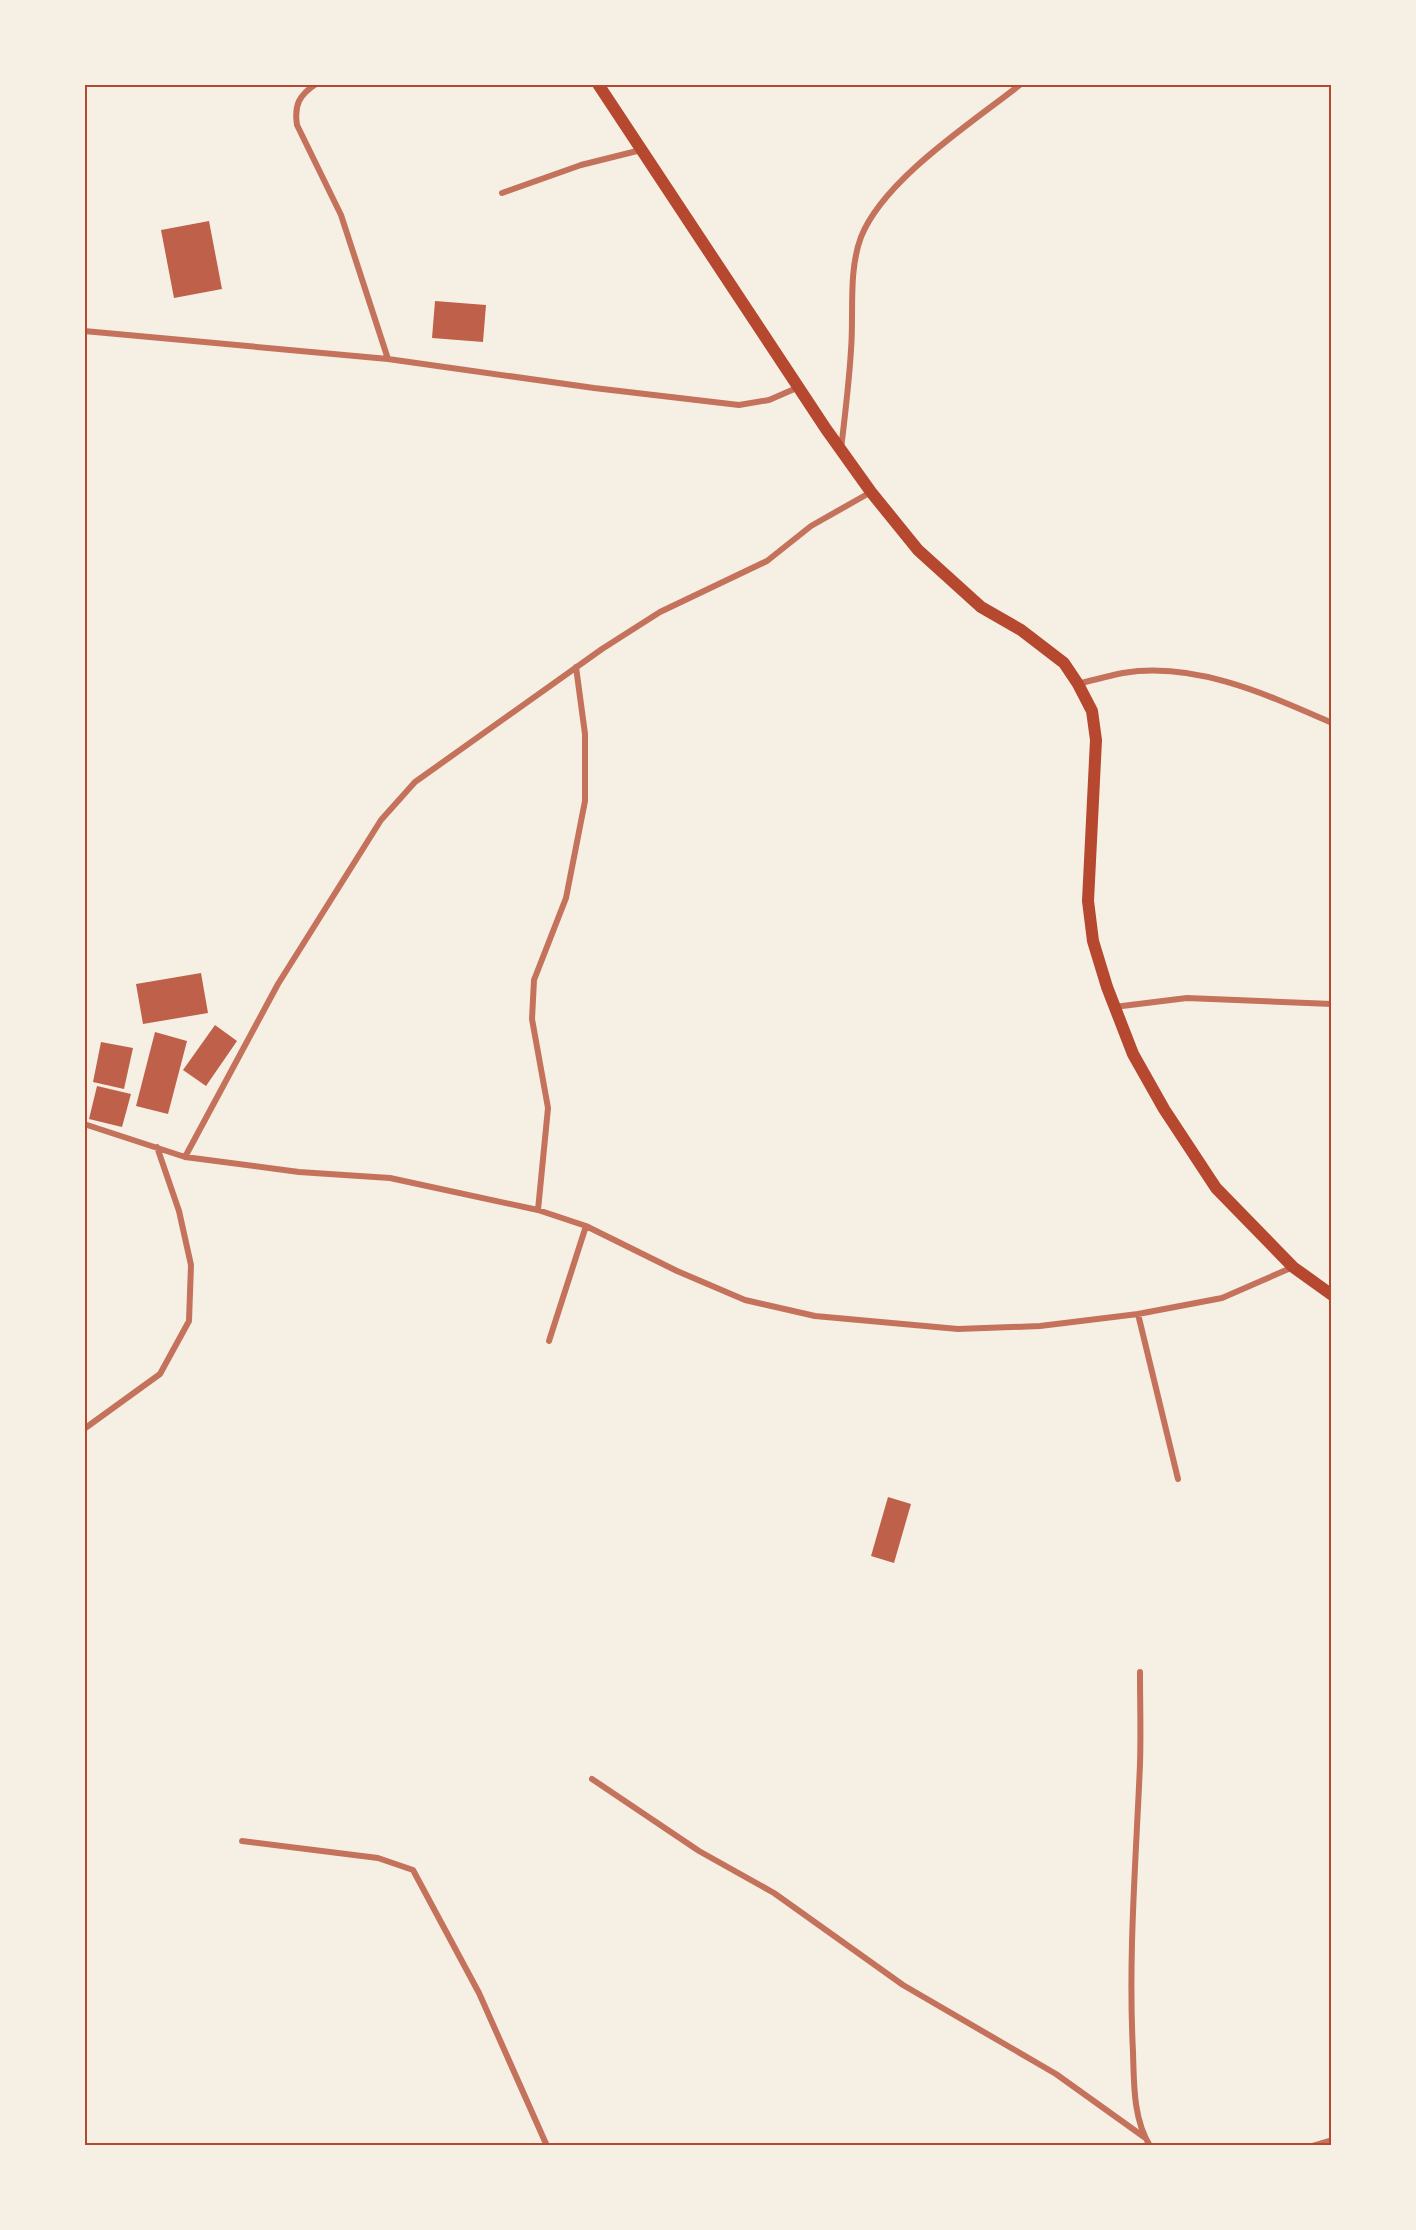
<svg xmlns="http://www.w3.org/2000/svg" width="1416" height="2230" viewBox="0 0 1416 2230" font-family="'PT Sans Narrow',sans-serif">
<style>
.building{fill:#bf614a}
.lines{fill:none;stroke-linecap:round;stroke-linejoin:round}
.minor{stroke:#c5725c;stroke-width:6}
.secondary{stroke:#b5482f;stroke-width:12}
.neatline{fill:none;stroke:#b5482f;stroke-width:2}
</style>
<rect width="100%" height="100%" fill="#f6efe4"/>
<path class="building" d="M209,221l13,68 -48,9 -13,-68z
M435,301l51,4 -3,37 -51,-4z
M201,973l7,40 -65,11 -7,-40z
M215,1025l22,16 -31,45 -23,-16z
M155,1032l32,9 -19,73 -32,-8z
M101,1042l32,6 -9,41 -31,-7z
M97,1086l34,8 -9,33 -33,-8z
M888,1497l23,7 -17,59 -23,-7z"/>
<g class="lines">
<path class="minor" d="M316,84c-17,11 -22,21 -19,41l44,90 47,144
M502,193l79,-28 60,-15
M84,331l304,28 206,29 145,17 30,-5 30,-13
M841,449c4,-33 8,-66 10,-99 3,-37 -3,-78 10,-113 23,-58 112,-115 160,-153
M1078,684c15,-4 30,-8 45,-11 72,-12 145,22 209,50
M1114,1007l73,-9 145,6
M84,1124l101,33 114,15 91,6 148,32 48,16 91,45 68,29 70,16 143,13 82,-3 98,-12 84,-16 71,-31
M185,1157l93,-173 103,-164 34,-38 187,-133 58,-37 107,-51 44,-35 60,-34
M538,1210l10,-102 -16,-89 2,-39 32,-82 19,-97v-67l-9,-67
M1138,1314l40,165
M549,1341l37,-115
M84,1429l76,-55 29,-53 2,-56 -12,-54 -22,-64
M1140,1672c0,31 1,61 0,92 -4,96 -12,192 -7,288 1,31 0,67 17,94
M592,1779l107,72 75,42 129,92 153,89 88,63
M242,1841l136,17 35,12 66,123 68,153
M1312,2146l20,-6"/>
<path class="secondary" d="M598,84l228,345 45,63 47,58 63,57 40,23 43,33 14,21 14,27 4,29 -8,161 5,40 14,46 26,67 31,55 52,79 77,79 39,28"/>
</g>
<rect width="1416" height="2230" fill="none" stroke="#f6efe4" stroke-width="171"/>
<rect x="86" y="86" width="1244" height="2058" class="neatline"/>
</svg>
